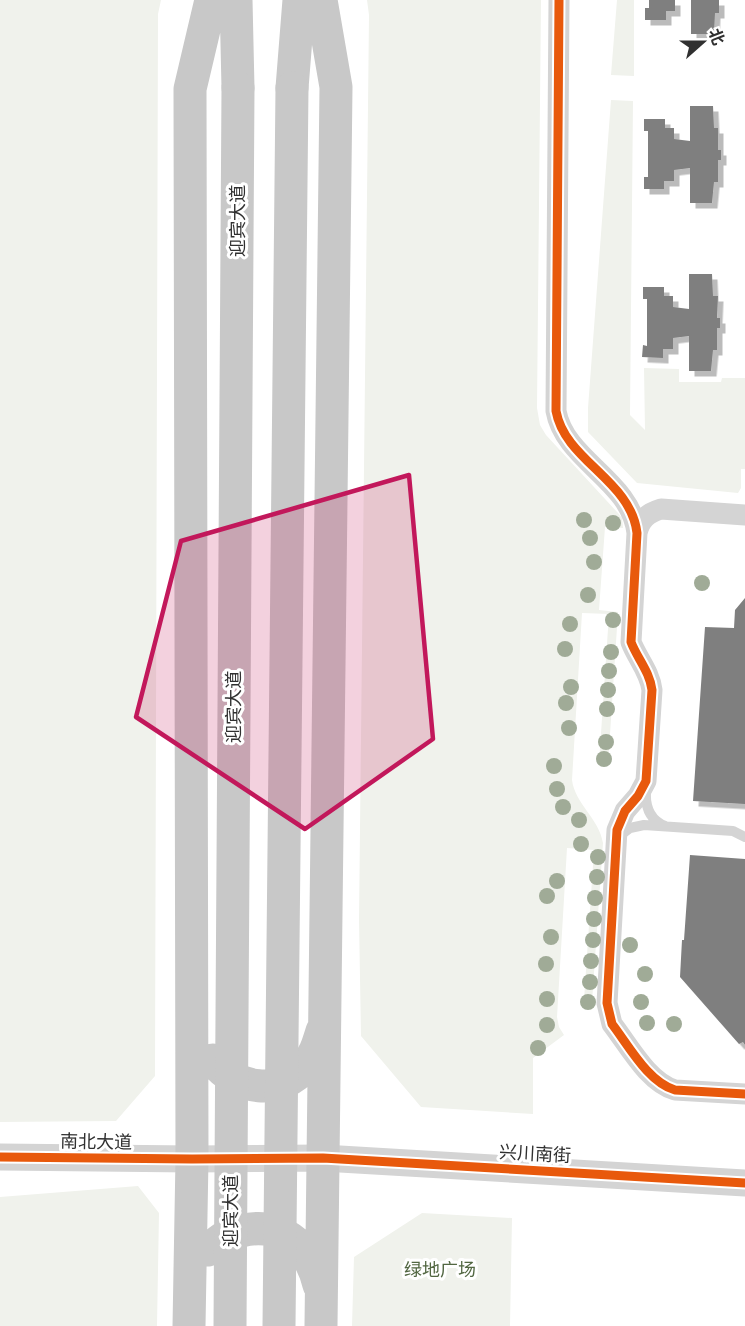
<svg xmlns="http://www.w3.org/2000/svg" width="745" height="1326" viewBox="0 0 745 1326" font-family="Figtree,'Noto Sans SC',sans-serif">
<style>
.green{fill:#f0f2ec}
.building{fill:#7f7f7f;filter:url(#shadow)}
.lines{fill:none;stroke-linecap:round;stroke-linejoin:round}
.service{stroke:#d4d4d4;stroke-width:10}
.minor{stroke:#d4d4d4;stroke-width:21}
.tertiary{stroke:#d4d4d4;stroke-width:27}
.primary{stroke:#c8c8c8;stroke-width:33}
.primary-bridge{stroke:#c8c8c8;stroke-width:33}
.cycleway-casing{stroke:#fff;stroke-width:13}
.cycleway{stroke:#e8590c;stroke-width:9}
.tree{fill:#a0ab97}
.marked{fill:#c2185b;fill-opacity:0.2;stroke:#c2185b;stroke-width:4.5;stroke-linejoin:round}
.labels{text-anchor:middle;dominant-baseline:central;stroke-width:6;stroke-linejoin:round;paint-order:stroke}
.street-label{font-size:18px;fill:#303030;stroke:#fff}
.park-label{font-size:18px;fill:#526742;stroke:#fff}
</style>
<defs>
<filter id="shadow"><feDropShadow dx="5.5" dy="5.5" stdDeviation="0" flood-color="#0004"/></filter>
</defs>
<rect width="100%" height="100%" fill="#fff"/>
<path class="green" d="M0,0h161l-3,14 -3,1062 -39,45 -116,1z
M367,0h174l-4,408 3,17 6,10 72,78 4,5 1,10 -18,-1 -6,83 19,2 -10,153 -4,2 -5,-4 10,-149 -27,-1 -10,167c3,24 27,38 31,63l-11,159 -4,1 -4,-3 10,-150 -27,-2 -10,169 2,10 5,8 -31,23v56l-112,-7 -60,-71 -2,-116 10,-905z
M617,0h17v76l-23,-1z
M611,100l22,1 -3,314 15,15 -1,-62 35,1v13h42l1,-4h23v91h-4v19l-3,5 -101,-10 -49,-51v-24z
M138,1186l21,27 -2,113h-157v-129z
M422,1213l90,5 -2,108h-158l2,-69z"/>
<path class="building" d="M649,0h26v11h-9v9h-21v-12h4z
M691,0h28v13h-4l-1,21h-23z
M690,106h23l1,22h4v22h3v10h-3v22h-4l-2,21h-22v-35l-16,2v11h-10v8h-20v-12h4v-46h-4v-12h21v9h9v11l16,2z
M689,274h23l1,22h5l-1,22h3v10h-3v22h-4l-2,21h-22v-35l-16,2v11h-10v9l-21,-1 1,-12 4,1v-47h-4v-12h21v9h9v11l16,2z
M745,598v206l-52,-3 12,-174 29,1 1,-18z
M690,855l55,4v186l-2,-3 -4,2 -59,-67 2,-37h2z"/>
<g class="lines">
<path class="service" d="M646,791c-1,16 4,29 19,35
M618,837l12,-9 14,-3 89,6 12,6"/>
<path class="minor" d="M559,0l-3,411c9,50 75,69 81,122l-6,109c6,16 19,30 21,48l-6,91 -8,15 -13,15 -8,19 -10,173 5,21c17,22 36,58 63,66l70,4
M637,533c3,-14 11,-20 24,-24l84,6"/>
<path class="tertiary" d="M0,1157l192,2 131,-1 422,25"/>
<path class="primary" d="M236,0l2,88
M292,88l7,-88
M213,1060c23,30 68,37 93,5 9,-10 12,-21 16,-34
M208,1250c6,-4 12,-11 19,-14 45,-20 81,3 92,49
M189,1326l3,-167 -2,-1070 21,-89
M321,1326l15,-1239 -15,-87"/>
<path class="primary-bridge" d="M230,1326l8,-1238
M279,1326l13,-1238"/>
<defs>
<path id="cycleway" d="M559,0l-3,411c9,50 75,69 81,122l-6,109c6,16 19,30 21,48l-6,91 -8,15 -13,15 -8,19 -10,173 5,21c17,22 36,58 63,66l70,4
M0,1157l192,2 131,-1 422,25"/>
</defs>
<use href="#cycleway" class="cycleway-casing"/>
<use href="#cycleway" class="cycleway"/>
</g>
<g class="tree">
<circle cx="584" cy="520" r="8"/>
<circle cx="613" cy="523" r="8"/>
<circle cx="590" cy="538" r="8"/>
<circle cx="594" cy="562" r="8"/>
<circle cx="702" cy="583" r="8"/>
<circle cx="588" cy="595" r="8"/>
<circle cx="613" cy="620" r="8"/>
<circle cx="570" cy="624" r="8"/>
<circle cx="565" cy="649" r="8"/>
<circle cx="611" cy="652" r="8"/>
<circle cx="609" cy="671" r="8"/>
<circle cx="571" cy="687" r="8"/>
<circle cx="608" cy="690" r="8"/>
<circle cx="566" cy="703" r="8"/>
<circle cx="607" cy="709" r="8"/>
<circle cx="569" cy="728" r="8"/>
<circle cx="606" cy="742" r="8"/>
<circle cx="604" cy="759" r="8"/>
<circle cx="554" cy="766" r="8"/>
<circle cx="557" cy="789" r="8"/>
<circle cx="563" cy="807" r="8"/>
<circle cx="579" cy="820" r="8"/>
<circle cx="581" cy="844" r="8"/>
<circle cx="598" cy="857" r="8"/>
<circle cx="597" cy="877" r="8"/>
<circle cx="557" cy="881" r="8"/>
<circle cx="547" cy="896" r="8"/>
<circle cx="595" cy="898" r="8"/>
<circle cx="594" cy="919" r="8"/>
<circle cx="551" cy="937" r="8"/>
<circle cx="593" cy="940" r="8"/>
<circle cx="630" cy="945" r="8"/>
<circle cx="591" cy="961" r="8"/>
<circle cx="546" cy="964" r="8"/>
<circle cx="645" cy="974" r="8"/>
<circle cx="590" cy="982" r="8"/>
<circle cx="547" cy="999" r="8"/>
<circle cx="588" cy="1002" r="8"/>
<circle cx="641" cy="1002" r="8"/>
<circle cx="647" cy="1023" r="8"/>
<circle cx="674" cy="1024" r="8"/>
<circle cx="547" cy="1025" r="8"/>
<circle cx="538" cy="1048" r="8"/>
</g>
<path class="marked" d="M409,475l24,264 -128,90 -169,-112 45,-176z"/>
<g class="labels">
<g class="street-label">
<text transform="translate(238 221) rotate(-90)">迎宾大道</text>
<text transform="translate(234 707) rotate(-90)">迎宾大道</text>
<text transform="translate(96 1142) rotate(1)">南北大道</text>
<text transform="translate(535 1154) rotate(3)">兴川南街</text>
<text transform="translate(231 1211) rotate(-90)">迎宾大道</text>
</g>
<g class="park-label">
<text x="440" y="1270">绿地广场</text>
</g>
</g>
<g transform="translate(703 42) rotate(69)" stroke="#ffffff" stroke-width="4.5" paint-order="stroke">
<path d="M0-4.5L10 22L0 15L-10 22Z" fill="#303030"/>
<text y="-9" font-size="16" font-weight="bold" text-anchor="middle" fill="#303030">北</text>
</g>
</svg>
